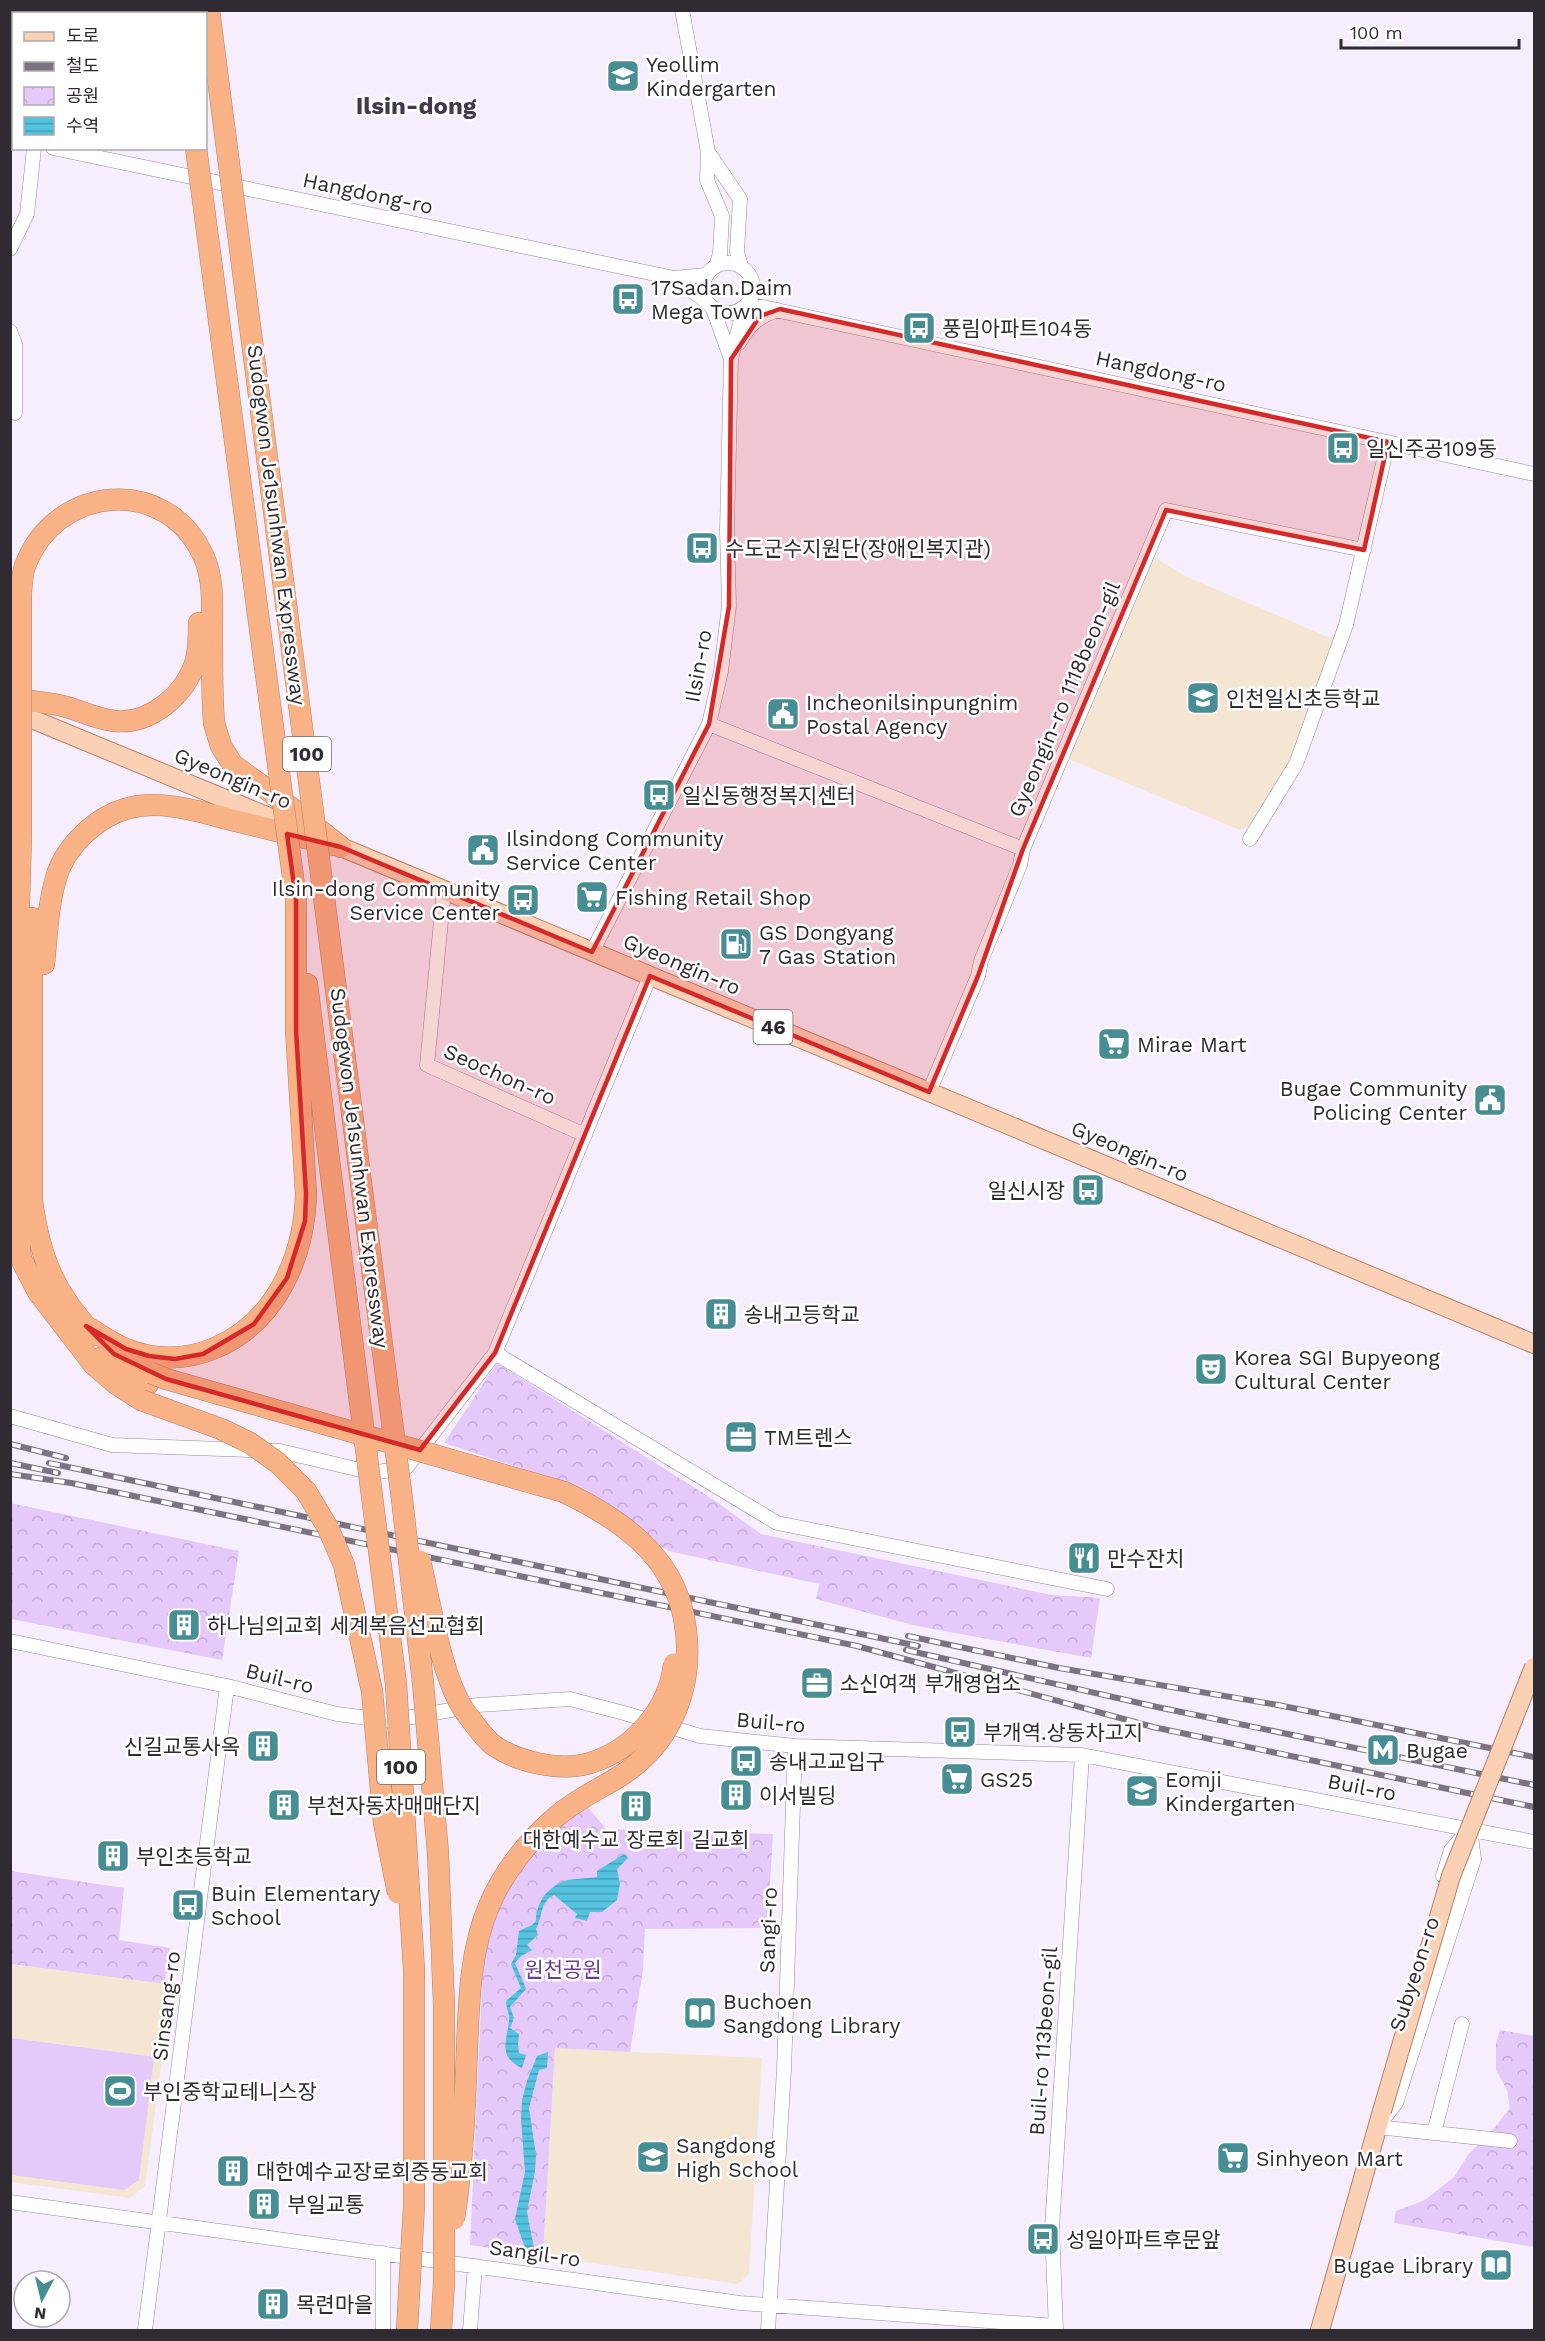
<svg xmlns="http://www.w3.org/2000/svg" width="1545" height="2341" viewBox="0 0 1545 2341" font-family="'Work Sans','Noto Sans KR',sans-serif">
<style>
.education{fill:#f4e6d3}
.grass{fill:#e5c9fa}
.park{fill:url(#park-crowns)}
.water{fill:url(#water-rules)}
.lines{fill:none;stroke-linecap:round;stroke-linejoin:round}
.minor-casing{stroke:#95889e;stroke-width:15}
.major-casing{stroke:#b28268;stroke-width:20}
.highway-casing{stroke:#b28268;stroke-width:22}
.minor{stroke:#fff;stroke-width:14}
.major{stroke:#fbd1b6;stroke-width:18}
.highway{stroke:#f8b285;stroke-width:21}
.rail-casing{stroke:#7b7480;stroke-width:6}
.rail{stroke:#fff;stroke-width:4;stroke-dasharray:11;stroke-linecap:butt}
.major-bridge-casing{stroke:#b28268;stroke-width:20;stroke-linecap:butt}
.highway-bridge-casing{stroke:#b28268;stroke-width:22;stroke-linecap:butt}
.major-bridge{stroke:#fbd1b6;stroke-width:18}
.highway-bridge{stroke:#f8b285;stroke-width:21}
.marked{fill:#d62828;fill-opacity:0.2;stroke:#d62828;stroke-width:4.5;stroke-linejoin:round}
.labels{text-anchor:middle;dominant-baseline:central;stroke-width:5;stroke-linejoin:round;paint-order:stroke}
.shield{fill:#fff;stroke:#6e6a70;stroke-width:1.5}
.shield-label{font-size:20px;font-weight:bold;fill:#302a33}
.poi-label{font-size:21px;fill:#302a33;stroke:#fff;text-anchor:start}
.street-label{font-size:21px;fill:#302a33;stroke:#fff}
.park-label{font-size:21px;fill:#6f3c8e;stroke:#fff}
.quarter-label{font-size:24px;font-weight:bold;fill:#44394c;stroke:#fff}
</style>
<defs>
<pattern id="park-crowns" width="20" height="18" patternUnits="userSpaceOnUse" patternTransform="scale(1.5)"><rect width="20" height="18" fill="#e5c9fa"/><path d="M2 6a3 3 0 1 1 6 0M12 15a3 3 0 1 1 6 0" fill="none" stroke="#c5add7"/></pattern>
<pattern id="water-rules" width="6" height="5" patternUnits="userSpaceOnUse" patternTransform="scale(1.5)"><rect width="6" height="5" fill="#54c3df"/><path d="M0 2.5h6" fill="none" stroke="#469fb5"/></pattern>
</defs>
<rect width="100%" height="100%" fill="#f7eefd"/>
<path class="education" d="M1154,557l33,20 148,63 -45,120 -38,65 -12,5 -169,-70 -3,-4z
M11,1964l161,21 -27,201 -15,12 -119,-16z
M555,2048l207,10 -13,216 -11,10 -195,-28z"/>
<path class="grass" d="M11,2038l143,19 -15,123 -15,10 -113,-15z"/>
<path class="park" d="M497,1363l217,137 47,34 291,61 48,3 -9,60 -174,-32 -101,-27 3,-15 -150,-33 -103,-68 -122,-40z
M10,1503l229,48 -17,109 -211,-41z
M586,1805l20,24 167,5 -6,94 -122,1 -2,40 -13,83 -75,-4 -12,208 -73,-11 13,-280c9,-43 26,-89 56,-122 14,-14 32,-26 47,-38z
M11,1871l113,17 -5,52 51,8 -5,36 -154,-20z
M1500,2030l34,6v211l-140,-24 2,-12 29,-11 29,-23 14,-22 28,-29 14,-18 -3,-18 -11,-20v-27z"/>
<path class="water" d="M624,1854l4,4 -11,11 3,15 -3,16 -15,12h-12l-3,9 -12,-3 2,-4 -23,-19c-15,8 -11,22 -18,34l2,6 -11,10 5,5 -11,6 -6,7 11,26 -16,18 4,11 -4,10 9,6 -1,10 1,9 7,2 -4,13c-25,-12 -15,-27 -13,-47 1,-7 -3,-13 -3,-20l15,-13 -10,-24 5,-9 3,-24 13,-6 4,-4c0,-18 11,-33 28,-40 10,-3 23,-2 33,-4v-6z
M548,2052l-1,16 -8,2 -10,38 7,47 -1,16 -8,41 8,41 -9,-2 -11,-32 10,-47 -4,-53 1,-19 5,-19 10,-25z"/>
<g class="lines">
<defs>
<path id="minor" d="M682,10l26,142 -1,28 15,36 -2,38 -4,12
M10,139l4,1
M53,148l621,130 32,-3
M708,152l32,47 -3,53 4,14
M10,249l17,-35 7,-66
M703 288a25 25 0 1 1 50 0a25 25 0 1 1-50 0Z
M674,278l33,24
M748,304l786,170
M713,309l18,50
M10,331l5,13v69
M739,343c11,-19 18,-26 39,-33
M709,724l314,125
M1250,839l46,-75 50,-139 42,-183
M444,890l-17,175 158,70
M592,952l117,-228 12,-53 8,-65 -2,-76 4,-171 13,-51
M929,1092l49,-116 3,-15 39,-96 3,-16 143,-339 198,40
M495,1353l282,170 330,66
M10,1416l102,29 168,6 93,22 34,-6 88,-114 155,-377
M10,1641l217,45 110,28 53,7 88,-16 92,-6 54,14 76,23 95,10 287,9 452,87
M1443,1876l8,-26 13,-15
M1381,2122l15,-19 78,-244 -4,-30
M1377,2127l133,14
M1434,2133l28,-109
M10,2202l730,101 316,23
M145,2330l82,-644
M383,2330v-77
M470,2330l5,-64
M768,2330l16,-260 11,-324
M1056,2330l-4,-102 30,-473"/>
<path id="major" d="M10,710l288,119
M329,842l1205,502
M1320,2330l62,-219"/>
<path id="highway" d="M178,10v4
M21,593c1,-9 1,-19 4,-27 31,-82 141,-91 178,-11 11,23 9,49 9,73 0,26 0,52 1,78l1,17 7,23 12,19 39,28 69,54
M10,699c20,2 41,3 60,9 15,5 28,11 44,13 37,4 72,-27 82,-61 3,-12 3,-25 3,-37
M21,837l-7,234v131l7,57 17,33 56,73 21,18 26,17
M32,918v283c8,57 22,92 62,134
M44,964c3,-29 4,-59 12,-86 9,-32 41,-62 73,-70 34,-9 74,5 107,13 33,8 65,16 98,24
M307,984l28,223
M86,1326c13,8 26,18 40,23 29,12 61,11 89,-1 61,-26 89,-90 91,-154l-10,-164v-130
M100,1358l48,26"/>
</defs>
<use href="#minor" class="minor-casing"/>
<use href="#major" class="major-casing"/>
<use href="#highway" class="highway-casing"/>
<use href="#minor" class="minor"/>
<use href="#major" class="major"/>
<use href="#highway" class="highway"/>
<defs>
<path id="rail" d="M10,1444l56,14
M10,1463l48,10
M49,1463l869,183
M10,1474l61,9 786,163 296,81 381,80
M908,1636l151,32 219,37 256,52
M906,1650l251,57 377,78"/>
</defs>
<use href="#rail" class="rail-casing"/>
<use href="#rail" class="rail"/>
<defs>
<path id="major-bridge" d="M1382,2111l69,-235 83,-209"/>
<path id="highway-bridge" d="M209,10l193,1489 21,184 15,170 6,153v277l-3,47
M196,148l100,752
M21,837v-244
M335,1207l61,477 18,286v235l-7,125
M151,1373l15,6 398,113c54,26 108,62 120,126 12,63 -9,125 -67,160 -20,12 -41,22 -60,38 -28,24 -54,56 -68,90 -19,44 -20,95 -22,142 -2,58 -4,115 -13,171
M141,1400l80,29 29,14 28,20 28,28 22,37 16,37 28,126 12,132 14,70
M420,1561c11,43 22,124 49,156 7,9 15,21 24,28 24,17 68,27 97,18 43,-13 79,-53 84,-99"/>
</defs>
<use href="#major-bridge" class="major-bridge-casing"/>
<use href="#highway-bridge" class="highway-bridge-casing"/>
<use href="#major-bridge" class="major-bridge"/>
<use href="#highway-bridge" class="highway-bridge"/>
</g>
<path class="marked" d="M780,309l608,133 -24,108 -198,-40 -143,339 -45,127 -49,116 -279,-116 -155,377 -75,97 -254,-71 -52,-25 -28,-28 40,23 23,7 26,3 28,-5 51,-30 33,-46 18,-57 1,-27 -10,-164v-130l-9,-66 54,13 251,105 117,-228 20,-118 2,-247 29,-43z"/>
<defs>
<symbol id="school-square" viewBox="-11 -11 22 22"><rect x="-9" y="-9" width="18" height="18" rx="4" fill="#468d94" stroke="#fff"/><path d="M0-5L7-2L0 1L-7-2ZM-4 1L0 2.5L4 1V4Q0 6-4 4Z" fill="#fff"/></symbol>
<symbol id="bus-square" viewBox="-11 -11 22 22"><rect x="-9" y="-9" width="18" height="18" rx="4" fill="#468d94" stroke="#fff"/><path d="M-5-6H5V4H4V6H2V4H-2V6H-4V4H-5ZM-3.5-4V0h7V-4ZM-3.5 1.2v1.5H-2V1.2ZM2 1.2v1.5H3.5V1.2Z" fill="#fff"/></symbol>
<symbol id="civic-square" viewBox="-11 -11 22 22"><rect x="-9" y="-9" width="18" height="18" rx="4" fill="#468d94" stroke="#fff"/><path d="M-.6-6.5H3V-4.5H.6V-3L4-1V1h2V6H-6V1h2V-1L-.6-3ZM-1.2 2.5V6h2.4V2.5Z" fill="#fff"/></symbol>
<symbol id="supermarket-square" viewBox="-11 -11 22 22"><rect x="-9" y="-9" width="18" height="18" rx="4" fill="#468d94" stroke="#fff"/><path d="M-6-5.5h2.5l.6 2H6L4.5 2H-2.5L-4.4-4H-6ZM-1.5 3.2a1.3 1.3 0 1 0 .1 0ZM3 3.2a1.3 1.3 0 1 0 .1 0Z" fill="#fff"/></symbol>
<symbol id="fuel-square" viewBox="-11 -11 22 22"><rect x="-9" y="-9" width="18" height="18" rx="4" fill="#468d94" stroke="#fff"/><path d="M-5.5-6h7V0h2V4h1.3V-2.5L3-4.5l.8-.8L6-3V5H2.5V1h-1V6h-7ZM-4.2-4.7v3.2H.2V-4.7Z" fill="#fff"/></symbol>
<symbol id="building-square" viewBox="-11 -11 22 22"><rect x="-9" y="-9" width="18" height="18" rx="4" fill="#468d94" stroke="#fff"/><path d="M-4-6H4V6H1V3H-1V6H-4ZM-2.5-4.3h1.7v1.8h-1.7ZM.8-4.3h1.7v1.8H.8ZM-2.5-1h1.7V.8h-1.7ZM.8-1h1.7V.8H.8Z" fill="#fff"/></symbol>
<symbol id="theatre-square" viewBox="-11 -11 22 22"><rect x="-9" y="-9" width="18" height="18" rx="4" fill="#468d94" stroke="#fff"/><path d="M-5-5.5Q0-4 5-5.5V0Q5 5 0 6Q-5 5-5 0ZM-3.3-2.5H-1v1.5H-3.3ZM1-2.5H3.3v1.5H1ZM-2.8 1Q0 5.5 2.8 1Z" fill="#fff"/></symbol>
<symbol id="office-square" viewBox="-11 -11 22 22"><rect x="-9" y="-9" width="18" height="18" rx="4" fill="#468d94" stroke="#fff"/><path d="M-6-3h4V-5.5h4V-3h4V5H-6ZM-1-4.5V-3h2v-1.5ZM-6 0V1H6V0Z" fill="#fff"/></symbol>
<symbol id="restaurant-square" viewBox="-11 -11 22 22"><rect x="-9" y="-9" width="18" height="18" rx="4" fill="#468d94" stroke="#fff"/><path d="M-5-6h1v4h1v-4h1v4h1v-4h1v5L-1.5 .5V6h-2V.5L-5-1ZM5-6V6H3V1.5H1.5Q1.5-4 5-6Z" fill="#fff"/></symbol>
<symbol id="metro-square" viewBox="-11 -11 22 22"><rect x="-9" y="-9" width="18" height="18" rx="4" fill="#468d94" stroke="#fff"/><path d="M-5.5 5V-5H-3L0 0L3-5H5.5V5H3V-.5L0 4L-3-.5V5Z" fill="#fff"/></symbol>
<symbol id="library-square" viewBox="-11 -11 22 22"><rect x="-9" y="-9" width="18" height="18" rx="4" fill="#468d94" stroke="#fff"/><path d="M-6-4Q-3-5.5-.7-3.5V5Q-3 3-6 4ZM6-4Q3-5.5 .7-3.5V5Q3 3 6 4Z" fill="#fff"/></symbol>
<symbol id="stadium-square" viewBox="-11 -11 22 22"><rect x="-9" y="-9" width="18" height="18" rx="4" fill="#468d94" stroke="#fff"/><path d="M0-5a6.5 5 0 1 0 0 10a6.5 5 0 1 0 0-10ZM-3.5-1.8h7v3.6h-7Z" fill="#fff"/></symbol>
</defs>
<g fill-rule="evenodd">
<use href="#school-square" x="604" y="57" width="38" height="38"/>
<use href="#bus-square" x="609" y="280" width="38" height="38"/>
<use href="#bus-square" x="900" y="309" width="38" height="38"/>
<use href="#bus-square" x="1324" y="429" width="38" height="38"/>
<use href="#bus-square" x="683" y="529" width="38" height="38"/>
<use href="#school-square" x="1184" y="679" width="38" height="38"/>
<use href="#civic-square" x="764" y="695" width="38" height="38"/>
<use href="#bus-square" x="640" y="776" width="38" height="38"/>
<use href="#civic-square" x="464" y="831" width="38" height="38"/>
<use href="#supermarket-square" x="573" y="878" width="38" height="38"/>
<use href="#bus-square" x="504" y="881" width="38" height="38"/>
<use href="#fuel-square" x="717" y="925" width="38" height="38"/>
<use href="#supermarket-square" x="1095" y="1025" width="38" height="38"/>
<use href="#civic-square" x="1471" y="1081" width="38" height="38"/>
<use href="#bus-square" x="1069" y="1171" width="38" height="38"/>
<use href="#building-square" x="702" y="1295" width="38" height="38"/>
<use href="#theatre-square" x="1192" y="1350" width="38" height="38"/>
<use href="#office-square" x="722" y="1418" width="38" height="38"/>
<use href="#restaurant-square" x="1065" y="1539" width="38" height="38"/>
<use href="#building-square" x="165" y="1606" width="38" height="38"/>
<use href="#office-square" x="798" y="1664" width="38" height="38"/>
<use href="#bus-square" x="941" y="1713" width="38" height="38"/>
<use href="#building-square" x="244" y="1727" width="38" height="38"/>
<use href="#metro-square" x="1364" y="1731" width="38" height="38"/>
<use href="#bus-square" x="727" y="1742" width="38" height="38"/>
<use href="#supermarket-square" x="938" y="1760" width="38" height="38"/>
<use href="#school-square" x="1123" y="1772" width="38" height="38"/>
<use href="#building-square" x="717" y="1776" width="38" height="38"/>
<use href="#building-square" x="265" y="1786" width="38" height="38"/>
<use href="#building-square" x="617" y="1787" width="38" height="38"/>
<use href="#building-square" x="94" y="1837" width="38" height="38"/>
<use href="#bus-square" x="169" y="1886" width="38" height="38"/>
<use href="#library-square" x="681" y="1994" width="38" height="38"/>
<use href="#stadium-square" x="101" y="2072" width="38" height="38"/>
<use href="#school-square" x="634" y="2138" width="38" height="38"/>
<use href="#supermarket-square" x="1214" y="2139" width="38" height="38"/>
<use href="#building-square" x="214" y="2152" width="38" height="38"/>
<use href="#building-square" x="245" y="2185" width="38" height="38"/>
<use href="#bus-square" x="1024" y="2220" width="38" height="38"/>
<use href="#library-square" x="1477" y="2246" width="38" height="38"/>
<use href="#building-square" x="254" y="2285" width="38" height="38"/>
</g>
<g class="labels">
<g class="shield">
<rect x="283" y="737" width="48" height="34" rx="4.5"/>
<rect x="753.5" y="1010" width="39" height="34" rx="4.5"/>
<rect x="377" y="1750" width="48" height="34" rx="4.5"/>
</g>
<g class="shield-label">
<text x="307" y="754">100</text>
<text x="773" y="1027">46</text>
<text x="401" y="1767">100</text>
</g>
<g class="poi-label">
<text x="646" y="64">Yeollim<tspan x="646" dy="24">Kindergarten</tspan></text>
<text x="651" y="287">17Sadan.Daim<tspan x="651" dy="24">Mega Town</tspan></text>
<text x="942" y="328">풍림아파트104동</text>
<text x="1366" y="448">일신주공109동</text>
<text x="725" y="548">수도군수지원단(장애인복지관)</text>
<text x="1226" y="698">인천일신초등학교</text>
<text x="806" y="702">Incheonilsinpungnim<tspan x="806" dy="24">Postal Agency</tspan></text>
<text x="682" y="795">일신동행정복지센터</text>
<text x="506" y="838">Ilsindong Community<tspan x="506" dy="24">Service Center</tspan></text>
<text x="500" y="888" text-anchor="end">Ilsin-dong Community<tspan x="500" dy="24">Service Center</tspan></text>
<text x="615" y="897">Fishing Retail Shop</text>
<text x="759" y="932">GS Dongyang<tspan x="759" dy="24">7 Gas Station</tspan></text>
<text x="1137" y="1044">Mirae Mart</text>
<text x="1467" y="1088" text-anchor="end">Bugae Community<tspan x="1467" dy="24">Policing Center</tspan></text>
<text x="1065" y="1190" text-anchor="end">일신시장</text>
<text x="744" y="1314">송내고등학교</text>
<text x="1234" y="1357">Korea SGI Bupyeong<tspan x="1234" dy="24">Cultural Center</tspan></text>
<text x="764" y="1437">TM트렌스</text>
<text x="1107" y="1558">만수잔치</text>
<text x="207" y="1625">하나님의교회 세계복음선교협회</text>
<text x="840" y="1683">소신여객 부개영업소</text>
<text x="983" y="1732">부개역.상동차고지</text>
<text x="240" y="1746" text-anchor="end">신길교통사옥</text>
<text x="1406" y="1750">Bugae</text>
<text x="769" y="1761">송내고교입구</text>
<text x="980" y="1779">GS25</text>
<text x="1165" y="1779">Eomji<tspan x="1165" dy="24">Kindergarten</tspan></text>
<text x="759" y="1795">이서빌딩</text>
<text x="307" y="1805">부천자동차매매단지</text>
<text x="636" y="1839" text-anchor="middle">대한예수교 장로회 길교회</text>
<text x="136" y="1856">부인초등학교</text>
<text x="211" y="1893">Buin Elementary<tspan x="211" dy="24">School</tspan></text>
<text x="723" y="2001">Buchoen<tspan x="723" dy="24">Sangdong Library</tspan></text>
<text x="143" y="2091">부인중학교테니스장</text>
<text x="676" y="2145">Sangdong<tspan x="676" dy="24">High School</tspan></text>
<text x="1256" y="2158">Sinhyeon Mart</text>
<text x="256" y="2171">대한예수교장로회중동교회</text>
<text x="287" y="2204">부일교통</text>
<text x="1066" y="2239">성일아파트후문앞</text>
<text x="1473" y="2265" text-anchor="end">Bugae Library</text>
<text x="296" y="2304">목련마을</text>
</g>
<g class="street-label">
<text transform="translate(368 193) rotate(12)">Hangdong-ro</text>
<text transform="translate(1161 371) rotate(12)">Hangdong-ro</text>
<text transform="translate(277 525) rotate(83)">Sudogwon Je1sunhwan Expressway</text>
<text transform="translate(698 666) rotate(-80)">Ilsin-ro</text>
<text transform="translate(1064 699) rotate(-67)">Gyeongin-ro 1118beon-gil</text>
<text transform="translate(233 778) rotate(23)">Gyeongin-ro</text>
<text transform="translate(682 964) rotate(23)">Gyeongin-ro</text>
<text transform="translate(500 1074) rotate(24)">Seochon-ro</text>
<text transform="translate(1130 1151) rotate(23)">Gyeongin-ro</text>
<text transform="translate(360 1168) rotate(83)">Sudogwon Je1sunhwan Expressway</text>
<text transform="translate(280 1678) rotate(14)">Buil-ro</text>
<text transform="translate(771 1722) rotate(5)">Buil-ro</text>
<text transform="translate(1362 1787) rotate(11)">Buil-ro</text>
<text transform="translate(768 1930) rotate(-88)">Sangi-ro</text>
<text transform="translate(1414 1974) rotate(-72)">Subyeon-ro</text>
<text transform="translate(166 2006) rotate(-83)">Sinsang-ro</text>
<text transform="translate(1043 2041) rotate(-86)">Buil-ro 113beon-gil</text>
<text transform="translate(535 2253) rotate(8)">Sangil-ro</text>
</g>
<g class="park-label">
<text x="563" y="1969">원천공원</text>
</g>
<g class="quarter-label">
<text x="416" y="106">Ilsin-dong</text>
</g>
</g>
<rect width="1545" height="2341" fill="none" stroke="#302a33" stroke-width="24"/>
<rect x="12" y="12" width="195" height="138" fill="#ffffff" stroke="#acaaad" stroke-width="1.5"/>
<rect x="24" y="32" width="30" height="9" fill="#fbd1b6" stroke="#acaaad" stroke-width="1.5"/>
<text x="66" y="42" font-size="18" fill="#302a33">도로</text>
<rect x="24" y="62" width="30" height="9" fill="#7b7480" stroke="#acaaad" stroke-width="1.5"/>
<text x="66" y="72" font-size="18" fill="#302a33">철도</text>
<rect x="24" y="87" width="30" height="18" fill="url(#park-crowns)" stroke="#acaaad" stroke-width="1.5"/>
<text x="66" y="102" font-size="18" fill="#302a33">공원</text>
<rect x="24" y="117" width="30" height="18" fill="url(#water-rules)" stroke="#acaaad" stroke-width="1.5"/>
<text x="66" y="132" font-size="18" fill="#302a33">수역</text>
<g transform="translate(42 2299) rotate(187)"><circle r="28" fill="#ffffff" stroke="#acaaad" stroke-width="1.5"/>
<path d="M0-4.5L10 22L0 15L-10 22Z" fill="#468d94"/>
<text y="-9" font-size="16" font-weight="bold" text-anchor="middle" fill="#302a33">N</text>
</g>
<path d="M1341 39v9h178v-9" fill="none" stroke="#302a33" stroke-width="3"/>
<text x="1350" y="39" font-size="18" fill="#302a33" stroke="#ffffff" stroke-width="4.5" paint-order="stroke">100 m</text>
</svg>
